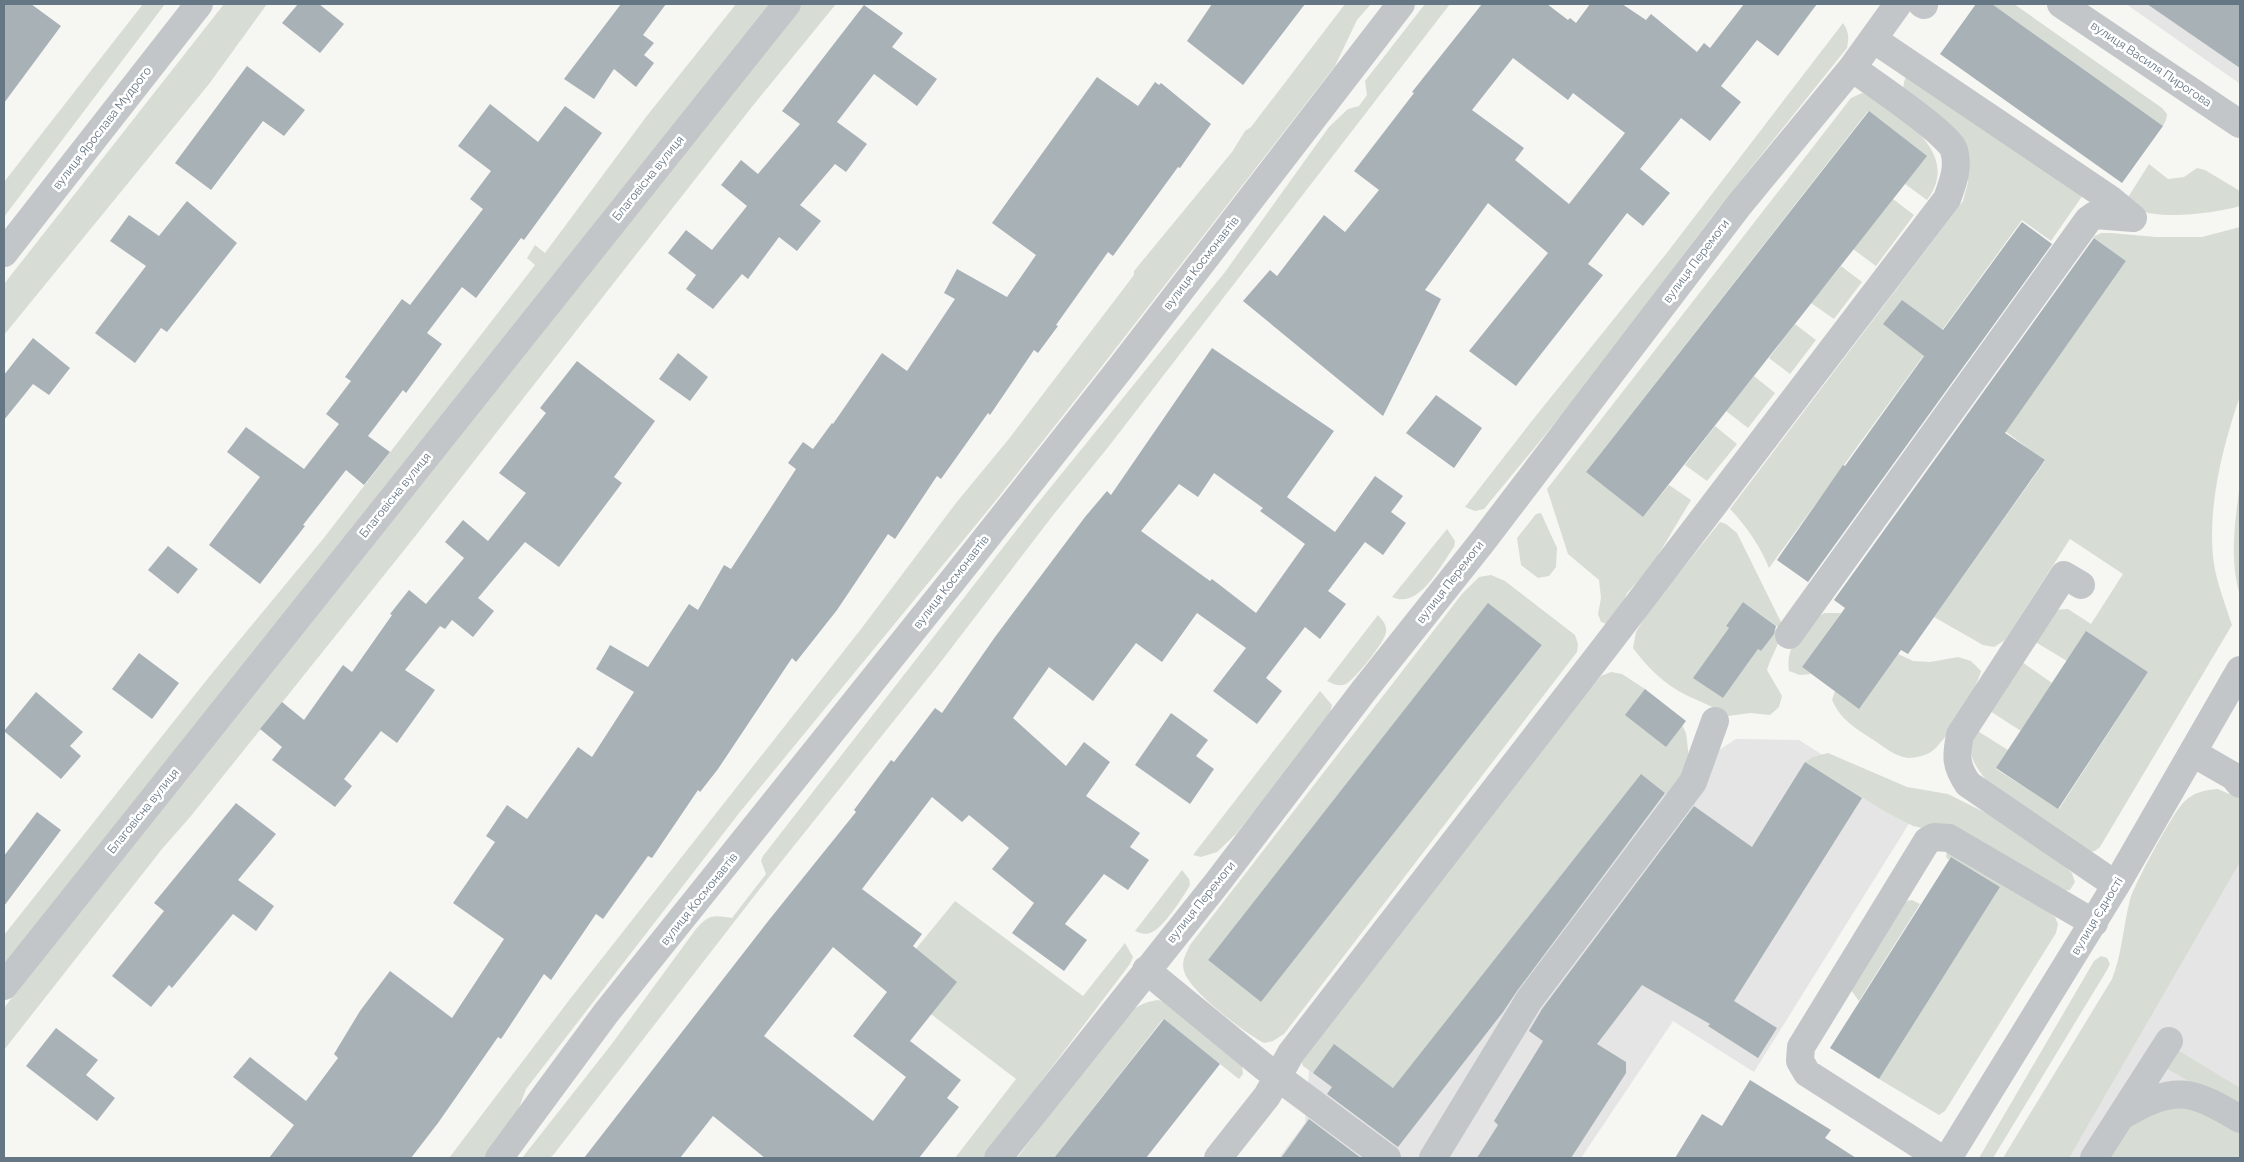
<svg xmlns="http://www.w3.org/2000/svg" width="2244" height="1162" viewBox="0 0 2244 1162" font-family="Raleway,sans-serif">
<style>
.built{fill:#e4e5e4}
.green{fill:#d7ddd4;fill-rule:evenodd}
.building{fill:#a8b1b6;fill-rule:evenodd}
.lines{fill:none;stroke-linecap:round;stroke-linejoin:round}
.minor{stroke:#c2c6c9;stroke-width:28}
.labels{text-anchor:middle;dominant-baseline:central;stroke-width:5;stroke-linejoin:round;paint-order:stroke}
.street-label{font-size:12px;fill:#657684;stroke:#fff}
</style>
<rect width="100%" height="100%" fill="#f6f6f3"/>
<path class="built" d="M2126,4h114l-1,79z
M1736,739l63,1 116,74 -161,258 -81,-51 -92,137h-298l-3,-2 25,-33 4,-52 25,-31 310,-281 29,21z
M2240,774v384h-233l144,-233z"/>
<path class="green" d="M143,4h22l-161,213v-35z
M224,4h43l-58,80 -205,251v-51z
M736,4h34l-766,966v-35l205,-258 114,-138 212,-274 -8,-7 8,-13 10,8 101,-136z
M802,4h34l-85,104 -338,431 -222,277 -29,33 -158,201v-42l162,-209 377,-467 133,-177z
M1345,4h26l-14,16 -22,46 -236,304 -106,134 -253,308 -214,277 -12,32 -30,37h-35l121,-159 291,-370 95,-126 52,-63 126,-165v-4l98,-119 13,-21 6,-4z
M1425,4h25l-341,442 -55,68 -118,154 -163,204 -219,282 -4,4h-28l89,-113 85,-116c13,-15 17,-14 36,-11l34,-44 -5,-13 2,-5 270,-347 192,-237 104,-145 19,-18 11,-3 8,-11 -2,-14z
M1992,4h22l148,104 5,6 -1,6 -3,6z
M1843,23c6,9 6,14 4,25l-133,166 -136,181 -94,114 -9,2 -10,-4 66,-85 135,-168z
M1907,74l176,121 -32,46 -29,-21 -253,348c-9,-22 -22,-41 -39,-59l233,-308 5,-19 -3,-25 -62,-67 1,-8z
M1862,93c13,2 22,11 32,19 28,21 61,51 33,88l-22,-16 -37,-73 -282,361 57,45 26,-32 22,15 -40,67 -24,26 -12,28 -8,3 -6,-2 -3,-8 3,-16 -2,-18 -31,-26 -21,-65 304,-391z
M2149,164l19,15 16,-2 13,-9 8,2 35,21v15c-23,7 -79,14 -101,4 -4,-1 -8,-7 -12,-11z
M1893,199l21,16 -38,51 -23,-17z
M2240,227v169c-18,52 -35,119 -25,174 4,18 11,37 17,55l-132,222 -5,4 -5,1 -103,-71c-15,-19 -21,-27 -11,-51l32,20 -12,19 63,40 89,-137 -62,-40 -19,29 -35,-21 21,-30 15,-1 23,15 32,-50 -53,-35 -65,101 -11,7 -11,-2 -49,-28 111,-156 -40,-30 121,-170 -33,-24 8,-4h10l45,4h46z
M1841,266l21,16 -28,37 -23,-16z
M1795,324l21,16 -26,34 -21,-16z
M1754,376l21,17 -27,35 -22,-17z
M1715,426l22,18 -30,37 -22,-16z
M2240,484v111c-11,-35 -5,-74 0,-111z
M1541,513l16,35 -1,19 -7,9 -11,2 -17,-13 -4,-27 19,-24z
M1720,522l6,2 11,9 45,91c0,18 -10,29 -15,46l15,26 -3,11 -9,8 -20,-2 -22,3c-13,-9 -28,-14 -42,-21 -21,-10 -40,-29 -53,-47l3,-16 12,-20zM1743,602l35,25 -17,24 -35,-25zM1753,656l-30,42 -29,-21z
M1447,529l8,12 -1,6c-14,19 -35,63 -62,50z
M1491,575l14,6 70,54 3,9 -1,8 -293,382 -11,7 -9,2c-19,-10 -75,-52 -80,-72 -3,-10 2,-17 6,-26l272,-351 17,-17zM1488,604l54,41 -281,357 -53,-42z
M1824,613h17l-39,54 9,7 -11,1 -11,-4c-4,-26 15,-45 35,-58z
M1378,615c5,6 9,10 8,17 -1,10 -31,47 -40,52 -7,3 -13,0 -19,-3z
M1898,654l15,7 17,1 28,-5 13,4 10,10c-5,19 -34,70 -50,81 -4,3 -17,6 -22,6 -14,-1 -26,-12 -37,-19 -18,-12 -31,-19 -40,-39l3,-9 24,17z
M2022,662l30,21 -31,48 -31,-20z
M1611,672l11,2 23,15 37,36 4,8 3,25 -5,19 -16,18 -27,-21 -248,314 -59,-43 -21,28 -10,-7 -2,-6 287,-369 13,-15z
M1320,691l12,14 -2,9 -7,11 -86,108 -20,19 -16,5 -8,-2z
M1828,753l79,34 41,7 38,19 78,53 8,7 3,9 -5,8 -9,1 -120,-59 -28,-6 -27,-14 -81,-50 8,-5z
M2218,789l22,10v63l-171,296h-66l109,-179c10,-25 11,-52 18,-79 4,-15 43,-88 54,-98 10,-10 20,-12 34,-13z
M1947,851l68,36 40,30 3,7 -2,9 -111,178 -6,4 -60,-36 121,-192 -49,-30 -2,3 -3,-3z
M1182,870l7,9 1,6c-7,12 -28,45 -40,48 -6,2 -10,0 -15,-2z
M1912,900l8,4 -61,97 -8,-11 55,-89z
M955,901l128,95 42,-53 8,14 -3,7 -147,194h-28l61,-79 -127,-97z
M2101,956l6,2 3,6 -3,6 -114,188h-14l115,-197z
M1158,1000l7,2 77,64 1,8 -4,5 -76,-60 -109,139h-37l102,-137c12,-11 22,-19 39,-21z
M2171,1046l69,42v23l-81,-47z
M2185,1102l55,26v30h-135l24,-39z"/>
<path class="building" d="M4,4h27l30,22 -57,77z
M298,4h21l25,20 -24,29 -38,-30z
M621,4h45l-23,31 11,8 -10,12 10,8 -18,24 -22,-18 -20,30 -30,-20z
M1212,4h93l-62,81 -56,-44z
M1482,4h65l21,16 2,-2 6,5 14,-19h32l24,16 5,-6 46,38 7,-9 6,5 34,-44h73l-39,52 -21,-16 -36,46 20,16 -31,39 -29,-23 -41,51 30,24 -27,33 -16,-13 -39,51 15,11 -87,111 -47,-35 79,-98 -60,-50 -63,87 16,9 -58,117 -140,-115 27,-31 7,6 47,-61 21,17 34,-42 -25,-19 60,-78 -2,-1zM1513,58l55,42 5,-7 52,40 -56,71 -54,-44 9,-12 -52,-38z
M1976,4h16l171,122 -41,57 -182,-129z
M2147,4h93v64z
M864,5l39,28 -11,14 45,32 -20,27 -43,-32 -37,48 30,22 -21,28 -11,-8 -35,41 21,16 -24,30 -18,-14 -31,42 -6,-5 -29,35 -27,-20 10,-14 -28,-22 18,-23 26,20 35,-44 -26,-21 20,-25 17,14 42,-50 -18,-13z
M247,66l58,44 -21,26 -21,-15 -52,69 -36,-27z
M1097,77l41,29 17,-24 4,3 2,-2 50,41 -31,44 -2,-1 -65,89 -5,-4 -52,73 2,1 -20,27 -4,-3 -44,65 -2,-2 -47,66 -4,-3 -42,63 -7,-5 -51,76 -41,52 -4,-4 -74,111 -18,23 -2,-2 -46,68 -4,-2 -45,63 -7,-5 -45,66 -7,-6 -43,65 -3,-2 -60,86 -27,35h-142l25,-33 -61,-48 17,-20 56,44 32,-43 -4,-4 26,-43 30,-40 62,47 52,-79 -51,-36 42,-61 -9,-6 21,-31 20,14 51,-72 14,10 42,-65 -38,-23 14,-24 38,22 41,-63 9,6 26,-45 7,4 65,-100 -8,-6 15,-21 10,7 19,-26 1,1 49,-71 25,18 48,-72 -11,-6 13,-24 50,28 29,-42 -44,-32z
M490,104l48,38 27,-36 37,27 -78,107 -3,-2 -45,60 -14,-11 -35,46 15,11 -36,49 -3,-3 -35,46 22,16 -26,33 -18,-15 -43,55 2,1 -45,58 -51,-39 51,-68 -33,-25 19,-25 58,42 35,-45 -13,-10 25,-33 -6,-4 57,-78 8,6 73,-96 -13,-10 21,-28 -33,-25z
M1869,111l58,45 -284,361 -57,-45z
M187,201l50,42 -70,89 -6,-4 -26,35 -40,-30 51,-67 -36,-25 19,-26 30,21z
M2022,222l30,22 -244,338 -31,-22 66,-95 2,1 79,-110 -41,-32 19,-24 41,30z
M2094,238l32,23 -121,172 40,27 -137,194 -7,-4 -42,59 -57,-42 43,-59 -11,-8z
M33,338l37,30 -21,27 -16,-11 -29,36v-45z
M1212,348l122,83 -47,66 48,35 40,-56 28,20 -12,16 15,11 -23,32 -18,-13 -37,49 18,13 -26,35 -15,-12 -39,51 16,13 -25,33 -44,-33 33,-43 -49,-35 -35,49 -26,-19 -43,58 -44,-34 -36,51 53,48 18,-24 26,20 -24,34 54,37 -10,14 19,13 -21,30 -24,-16 -39,50 22,16 -23,31 -52,-38 22,-30 -42,-34 17,-21 -40,-33 -7,7 -30,-25 -70,92 60,45 -9,12 44,36 -47,59 51,39 -14,18 12,9 -40,51h-154l-52,-42 -33,42h-96l185,-238 87,-108 -2,-2 37,-50 3,2 41,-54 7,5 53,-76 90,-120 22,-26 4,4zM1214,473l49,35 -3,3 45,33 -49,69 -44,-34 -2,2 -69,-50 38,-47 19,13zM833,947l54,45 -34,44 53,41 -33,44 -109,-85z
M678,353l30,24 -18,24 -31,-22z
M577,361l78,60 -41,56 8,6 -63,84 -34,-25 -47,56 16,13 -21,26 -21,-17 -7,9 -5,-3 -35,44 30,20 -38,53 -16,-12 -37,48 8,7 -17,21 -63,-47 10,-13 -22,-18 22,-27 22,18 39,-55 9,7 40,-57 -2,-1 19,-24 17,14 38,-46 -19,-16 18,-22 25,21 38,-48 -27,-20 47,-60 -6,-5z
M1436,395l46,33 -28,40 -48,-35z
M168,546l30,23 -20,25 -30,-24z
M1743,602l33,24 -2,8 -13,17 -3,-2 -35,49 -30,-20 36,-50 -3,-2z
M1488,603l54,42 -281,357 -53,-42z
M2086,631l62,41 -90,137 -62,-41z
M139,653l40,30 -27,36 -40,-30z
M1645,689l41,32 -20,26 -41,-32z
M36,692l47,40 -13,14 11,10 -20,23 -57,-48z
M1171,713l37,27 -12,16 18,13 -24,35 -55,-39z
M1805,762l57,36 -128,203 43,27 -19,30 -50,-32 2,-2 -68,-39 -45,59 29,18v11l-55,85h-94l21,-33 -4,-4 49,-80 -14,-10 13,-22 152,-203 58,41z
M1641,774l24,19 -148,198 -14,21 -105,135 -71,-53 5,-7 -19,-14 21,-29 59,44z
M236,803l40,31 -38,46 36,26 -18,25 -23,-17 -61,74 -3,-3 -18,22 -39,-31 52,-65 -10,-8z
M37,812l24,18 -57,76v-50z
M1951,857l49,30 -121,192 -49,-31z
M1164,1019l56,45 -74,94h-92z
M56,1028l42,32 -12,15 29,23 -18,23 -71,-55z
M1750,1080l81,50 -6,8 31,20h-181l27,-44 20,12z
M1309,1119l52,39h-80z"/>
<g class="lines">
<path class="minor" d="M1922,4l2,1
M2061,4l179,120
M1873,39l237,160 23,19
M4,253l195,-249
M2081,585l-17,-10 -104,160c-4,21 -5,30 8,49l148,101
M1789,635l299,-415 7,-5 38,3
M2193,753l40,23 7,8
M1146,970l117,96 124,92
M4,986l783,-982
M2123,1115c52,-30 67,-26 117,4
M499,1158l107,-145 347,-433 166,-210 282,-366
M998,1158l219,-275 148,-194 117,-147 257,-337 113,-137 46,-64
M1218,1158l49,-62 24,-43 315,-407 341,-447c6,-17 12,-31 7,-49 -4,-15 -85,-70 -102,-82
M1433,1158l96,-158 164,-218 22,-61
M1940,1158l-133,-85 -7,-12 1,-14 126,-206 7,-4 15,1 145,85
M1948,1158l168,-273 124,-215
M2094,1158l75,-117"/>
</g>
<g class="labels">
<g class="street-label">
<text transform="translate(2151 64) rotate(34)">вулиця Василя Пирогова</text>
<text transform="translate(102 128) rotate(-52)">вулиця Ярослава Мудрого</text>
<text transform="translate(648 178) rotate(-51)">Благовісна вулиця</text>
<text transform="translate(1696 261) rotate(-53)">вулиця Перемоги</text>
<text transform="translate(1201 263) rotate(-52)">вулиця Космонавтів</text>
<text transform="translate(395 495) rotate(-51)">Благовісна вулиця</text>
<text transform="translate(951 582) rotate(-52)">вулиця Космонавтів</text>
<text transform="translate(1450 582) rotate(-52)">вулиця Перемоги</text>
<text transform="translate(143 811) rotate(-51)">Благовісна вулиця</text>
<text transform="translate(699 899) rotate(-51)">вулиця Космонавтів</text>
<text transform="translate(1201 902) rotate(-51)">вулиця Перемоги</text>
<text transform="translate(2097 916) rotate(-59)">вулиця Єдності</text>
</g>
</g>
<rect width="2244" height="1162" fill="none" stroke="#657684" stroke-width="10"/>
</svg>
